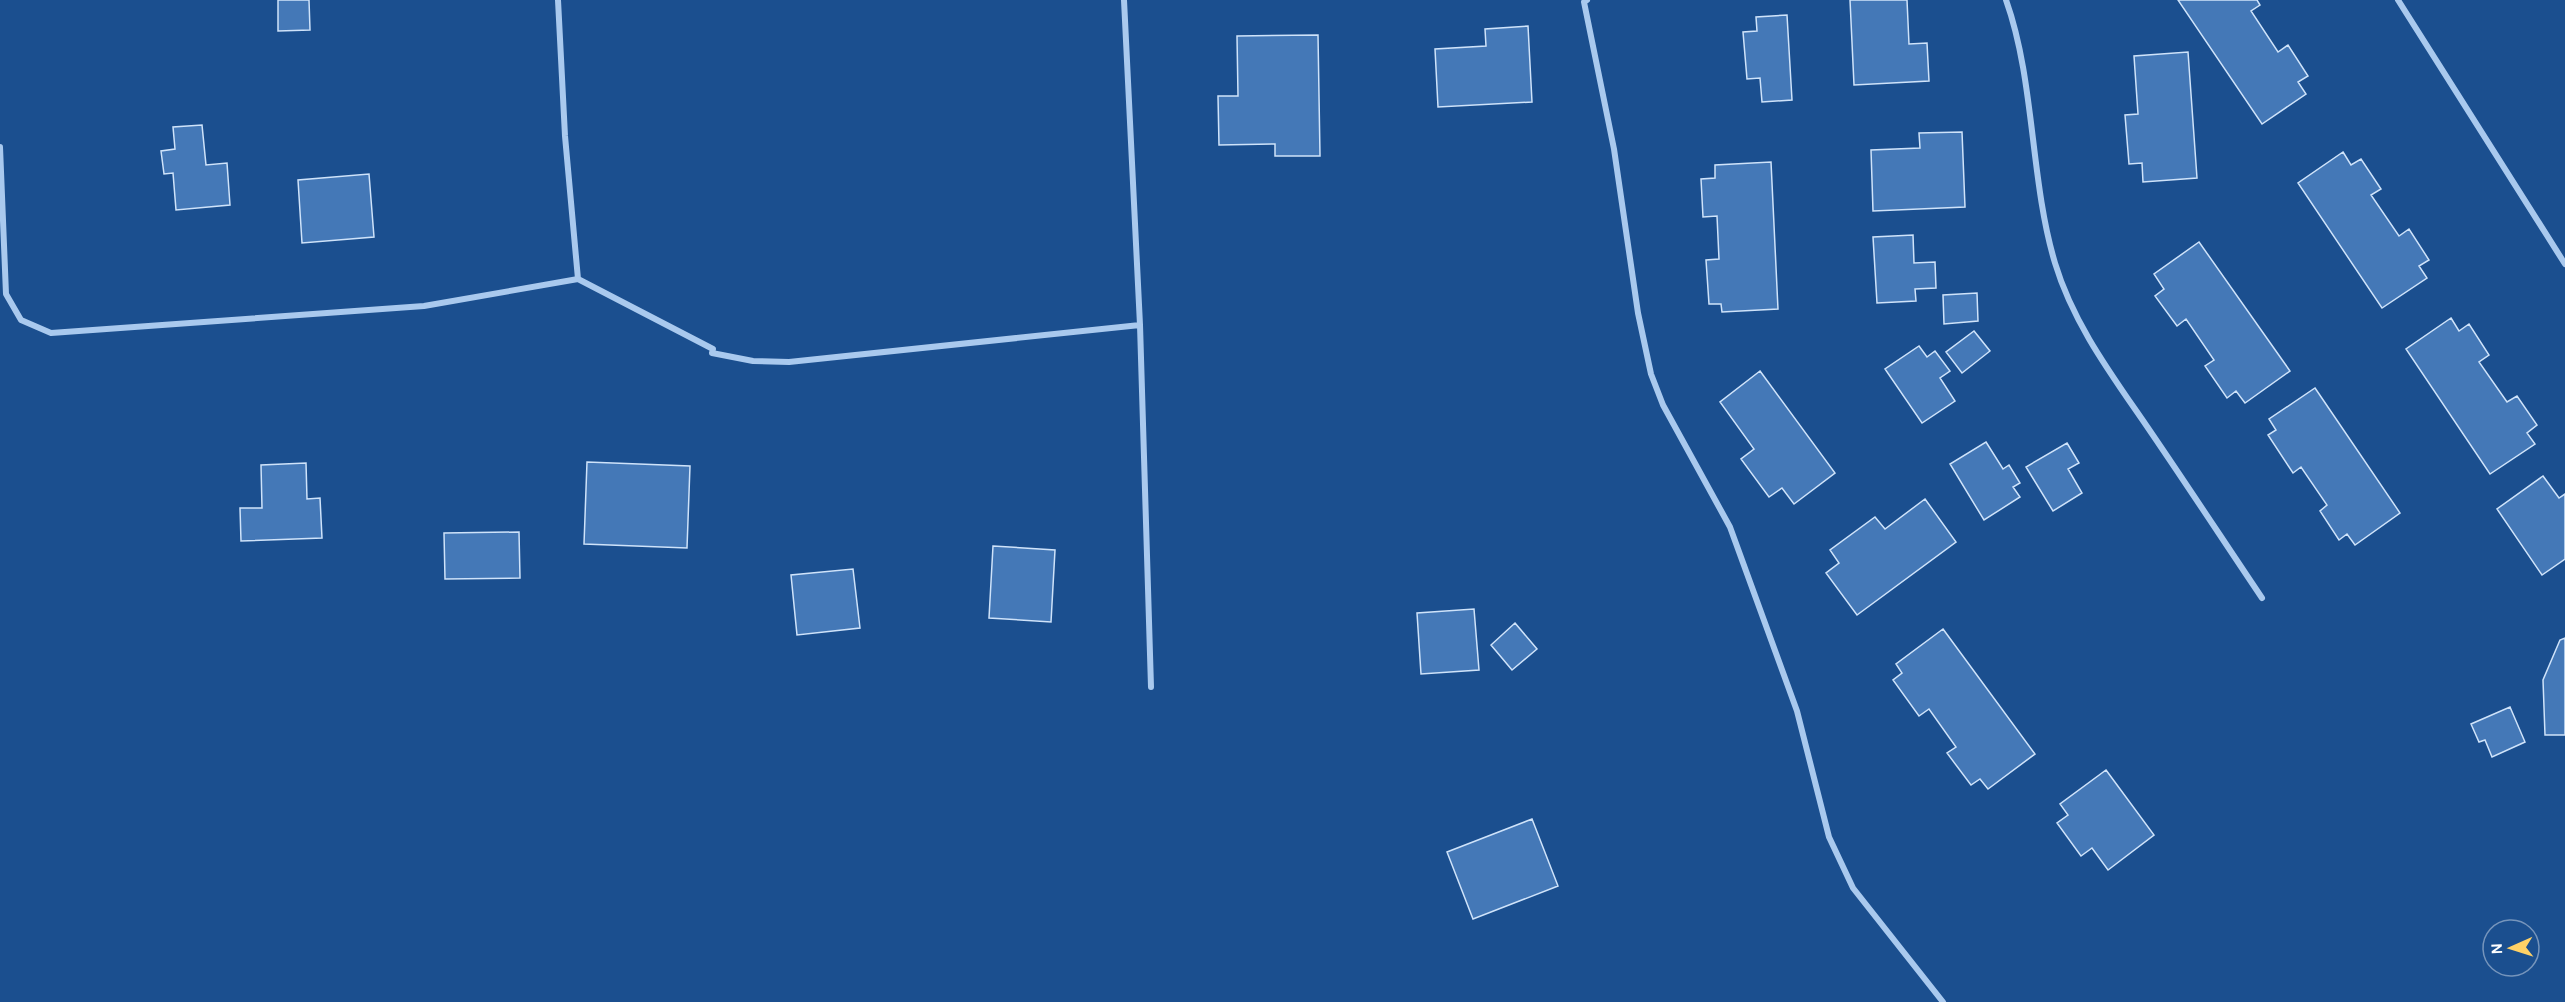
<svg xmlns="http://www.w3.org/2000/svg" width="2565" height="1002" viewBox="0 0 2565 1002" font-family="Karla,sans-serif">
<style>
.building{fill:#4478b7;stroke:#cfe3fa;stroke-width:1.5}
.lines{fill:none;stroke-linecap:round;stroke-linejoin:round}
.minor{stroke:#a9c9ee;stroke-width:6}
</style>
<rect width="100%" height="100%" fill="#1b4f8f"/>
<path class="building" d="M278,0h31l1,30 -32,1z
M1850,0h57l2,44 18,-1 2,38 -75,4z
M2178,0h79l3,5 -9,6 27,41 10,-7 20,31 -10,6 8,12 -44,30z
M1787,15l5,85 -30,2 -2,-24 -13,1 -4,-47 14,-1 -1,-14z
M1528,26l4,76 -94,5 -3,-58 51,-3 -1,-17z
M1318,35l2,121h-45v-12l-56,1 -1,-49h20l-1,-60z
M2188,52l9,126 -54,4 -1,-19 -13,1 -4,-49 13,-1 -4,-58z
M202,125l4,40 21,-2 3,42 -54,5 -3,-37 -9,1 -3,-23 14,-2 -2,-22z
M1962,132l3,75 -92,4 -2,-61 49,-2 -1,-15z
M2343,152l8,13 10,-6 20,30 -10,6 28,41 10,-7 20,31 -10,6 8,12 -45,30 -84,-125z
M1771,162l7,147 -56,3 -1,-8h-12l-3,-44 13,-1 -2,-43 -14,1 -2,-38 14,-1v-13z
M369,174l5,63 -72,6 -4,-63z
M1913,235l1,28 21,-1 1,26 -21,1 1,12 -39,2 -4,-66z
M2199,242l91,129 -45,32 -9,-12 -9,7 -22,-32 9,-6 -28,-41 -9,7 -22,-30 9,-7 -10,-15z
M1977,293l1,28 -34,3 -1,-29z
M2451,318l8,13 10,-7 20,31 -10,7 28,40 10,-6 20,29 -10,8 8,11 -45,30 -84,-125z
M1974,331l16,20 -28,22 -16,-21z
M1919,346l8,11 8,-6 15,20 -10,7 15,23 -33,22 -37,-54z
M1760,371l75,102 -41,31 -12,-16 -13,9 -28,-38 13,-10 -34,-47z
M2315,388l85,125 -45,32 -8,-11 -8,6 -19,-29 7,-6 -26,-38 -8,6 -25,-38 8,-5 -7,-11z
M1986,442l17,27 6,-4 11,18 -7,4 7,10 -36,23 -34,-56z
M2067,443l12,20 -11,6 14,24 -29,18 -27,-44z
M587,462l103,4 -3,82 -103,-4z
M306,463l1,36 13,-1 2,40 -81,3 -1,-33h22l-1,-43z
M2543,476l16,22 6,-4v65l-23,16 -45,-66z
M1925,499l31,43 -99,73 -31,-42 13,-10 -9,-13 45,-33 10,12z
M519,532l1,46 -75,1 -1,-46z
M993,546l62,4 -4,72 -62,-4z
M853,569l7,59 -63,7 -6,-60z
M1474,609l5,61 -58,4 -4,-61z
M1515,623l22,26 -25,21 -21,-25z
M1943,629l92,125 -47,35 -8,-10 -9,6 -24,-32 9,-6 -27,-38 -10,7 -26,-36 9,-7 -6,-9z
M2565,638v97h-20l-2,-55 17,-40z
M2510,707l15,35 -33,15 -7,-17 -6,2 -8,-18z
M2106,770l48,65 -46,35 -16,-22 -11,8 -24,-33 11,-8 -8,-11z
M1532,819l26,67 -85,33 -26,-67z"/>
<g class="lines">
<path class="minor" d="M558,0l7,136 13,143
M1124,0l16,325 11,362
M1587,0l-3,2 30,147 24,164 13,61 12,31 67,122 67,184 32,126 24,51 90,114
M2006,0c29,81 24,180 49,263 18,60 56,111 91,162 39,57 77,115 116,173
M2398,0l167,264
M0,147l6,147 15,26 30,13 373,-27 154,-27 135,70 -1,4 41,8 36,1 351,-37"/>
</g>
<g transform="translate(2511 948) rotate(267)"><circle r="28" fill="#1b4f8f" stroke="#7695bc" stroke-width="1.5"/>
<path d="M0-4.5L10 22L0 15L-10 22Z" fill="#ffd166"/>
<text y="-9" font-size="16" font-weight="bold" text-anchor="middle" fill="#ffffff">N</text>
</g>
</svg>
